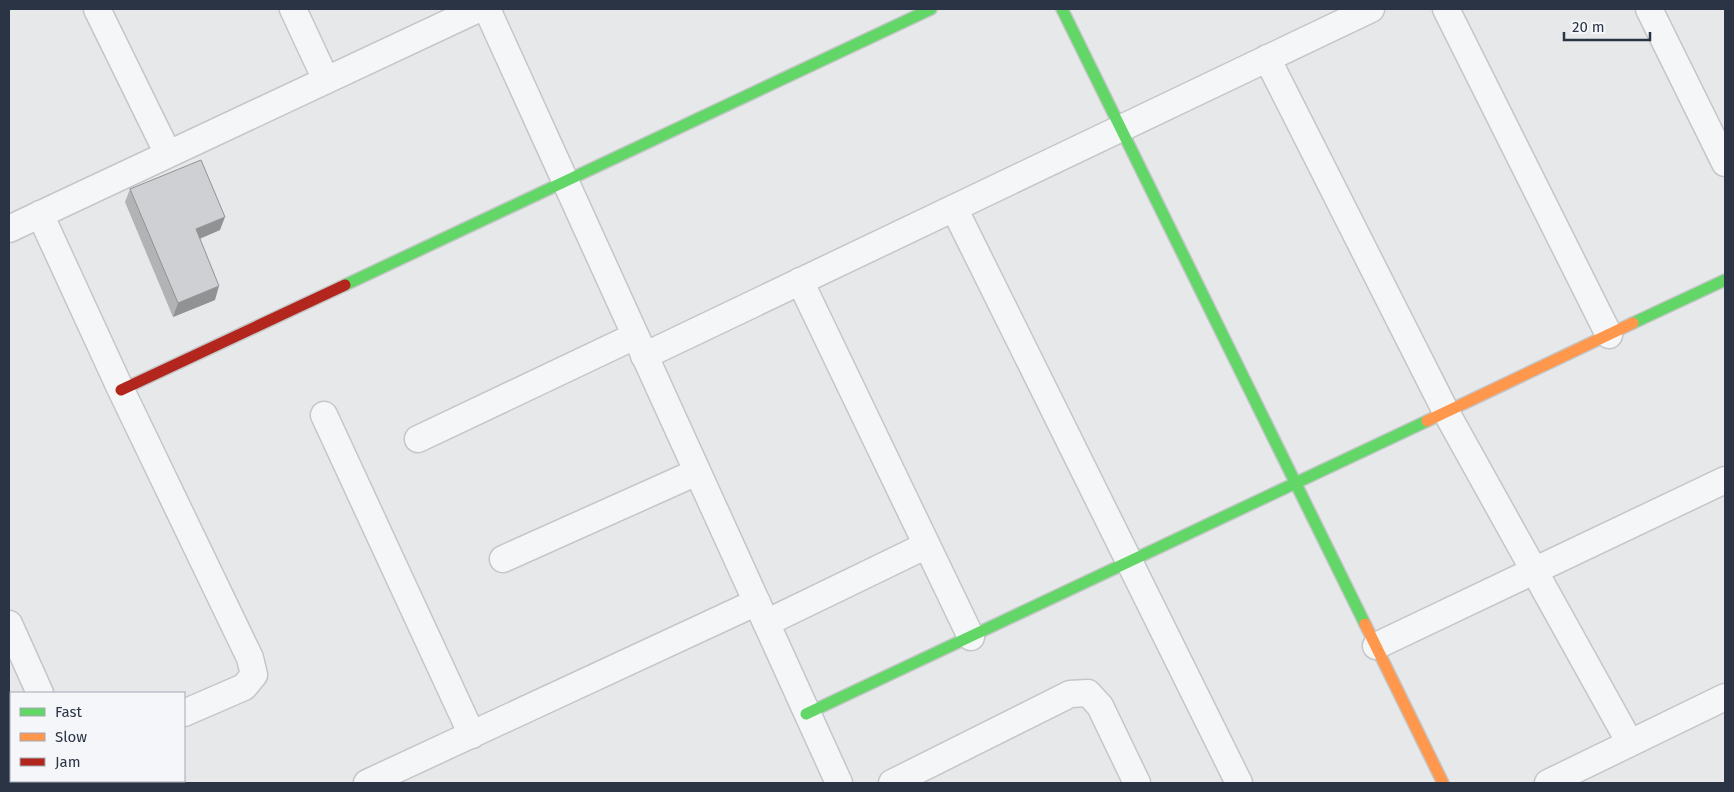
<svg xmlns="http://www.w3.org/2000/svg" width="1734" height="792" viewBox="0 0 1734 792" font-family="'Fira Sans',sans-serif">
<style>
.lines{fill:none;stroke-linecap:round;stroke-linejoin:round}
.street-casing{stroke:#c4c6c8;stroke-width:29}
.fast-casing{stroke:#c4c6c8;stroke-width:14}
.slow-casing{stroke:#c4c6c8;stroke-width:14}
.jam-casing{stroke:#c4c6c8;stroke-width:14}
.street{stroke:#f5f6f7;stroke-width:26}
.fast{stroke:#63d668;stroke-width:11}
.slow{stroke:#ff974d;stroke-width:11}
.jam{stroke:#b3261e;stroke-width:11}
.wall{fill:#b1b3b5}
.shaded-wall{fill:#909294}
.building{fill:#ced0d3;stroke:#909294}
</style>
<rect width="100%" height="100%" fill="#e6e8ea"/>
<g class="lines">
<defs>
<path id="street" d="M97,9l71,145
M293,9l33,71
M487,9l352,774
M1446,9l163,326
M1649,9l76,154
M1267,58l179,354 184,331
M954,208l285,575
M40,214l81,176 129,268 4,17 -10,12 -60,26
M9,229l469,-220
M800,281l171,356
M644,356l727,-347
M324,415l148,320
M418,439l217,-103
M503,559l194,-87
M766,623l161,-78
M9,624l31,69
M1376,646l349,-166
M367,783l390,-181
M892,783l178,-89 18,-1 12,13 37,77
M1548,783l177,-86"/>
<path id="fast" d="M1062,9l303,615
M345,285l586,-276
M1633,323l92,-43
M806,714l621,-293"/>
<path id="slow" d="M1427,421l206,-98
M1365,624l78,159"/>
<path id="jam" d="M121,390l224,-105"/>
</defs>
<use href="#street" class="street-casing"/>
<use href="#fast" class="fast-casing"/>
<use href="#slow" class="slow-casing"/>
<use href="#jam" class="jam-casing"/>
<use href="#street" class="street"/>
<use href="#fast" class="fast"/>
<use href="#slow" class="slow"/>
<use href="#jam" class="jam"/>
</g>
<path class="wall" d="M130,189l90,41 -20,9 15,61 -42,17 -48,-115z"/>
<path class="shaded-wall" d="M225,217l-5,13 -29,12 5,-13z
M219,286l-4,14 -42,17 5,-14z"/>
<path class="building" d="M201,160l24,57 -29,12 23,57 -41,17 -48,-114z"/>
<rect width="1734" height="792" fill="none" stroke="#2b3445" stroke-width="20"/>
<rect x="10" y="692" width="175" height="90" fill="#f4f6f9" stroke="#a4a8b1"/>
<rect x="20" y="708" width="25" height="8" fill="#63d668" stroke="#a4a8b1"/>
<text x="55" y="717" font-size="15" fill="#2b3445">Fast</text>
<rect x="20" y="733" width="25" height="8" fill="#ff974d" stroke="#a4a8b1"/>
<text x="55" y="742" font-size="15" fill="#2b3445">Slow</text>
<rect x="20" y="758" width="25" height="8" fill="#b3261e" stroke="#a4a8b1"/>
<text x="55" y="767" font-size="15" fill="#2b3445">Jam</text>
<path d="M1564 32v8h86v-8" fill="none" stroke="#2b3445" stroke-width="2.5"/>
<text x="1572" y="32" font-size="15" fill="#2b3445" stroke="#f4f6f9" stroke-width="4" paint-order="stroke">20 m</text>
</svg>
